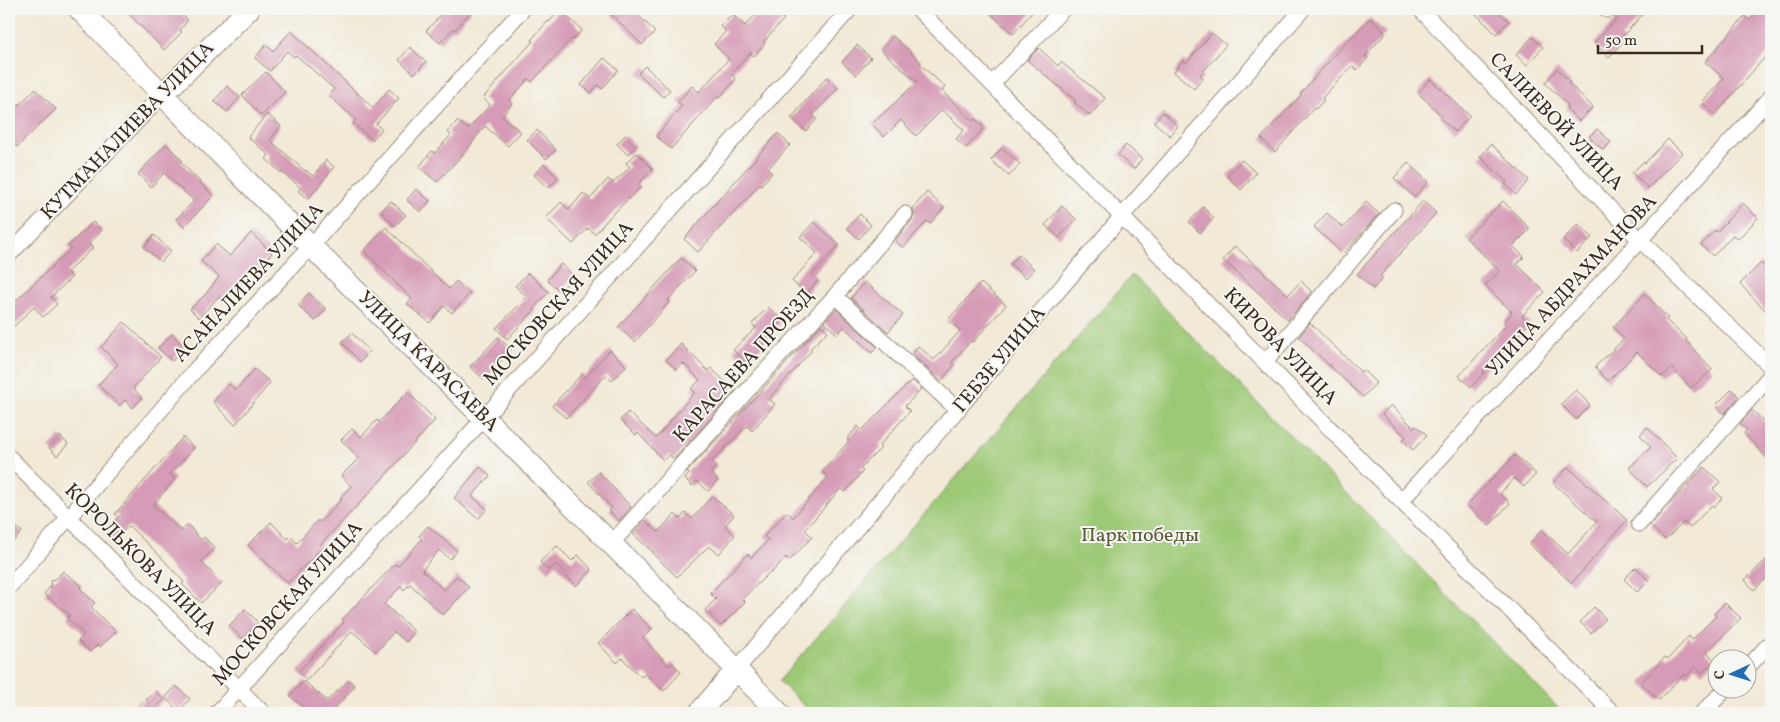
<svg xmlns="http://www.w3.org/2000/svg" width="1780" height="722" viewBox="0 0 1780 722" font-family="Vollkorn,serif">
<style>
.green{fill:#9dc976;stroke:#6c7a4a}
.building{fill:#d69bb6}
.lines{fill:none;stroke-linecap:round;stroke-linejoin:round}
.street-casing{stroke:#968a7a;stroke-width:17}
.secondary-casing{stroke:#968a7a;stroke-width:23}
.street{stroke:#fff;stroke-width:15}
.secondary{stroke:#fff;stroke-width:21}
.labels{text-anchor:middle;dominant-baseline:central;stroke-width:4;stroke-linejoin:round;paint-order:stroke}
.street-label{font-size:20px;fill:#3b2a1e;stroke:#f6f6f2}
.park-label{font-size:20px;fill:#585a38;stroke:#f6f6f2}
</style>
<rect width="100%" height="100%" fill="#f6f6f2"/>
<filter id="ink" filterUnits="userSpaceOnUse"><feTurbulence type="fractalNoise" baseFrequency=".02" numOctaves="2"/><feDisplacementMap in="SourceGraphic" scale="10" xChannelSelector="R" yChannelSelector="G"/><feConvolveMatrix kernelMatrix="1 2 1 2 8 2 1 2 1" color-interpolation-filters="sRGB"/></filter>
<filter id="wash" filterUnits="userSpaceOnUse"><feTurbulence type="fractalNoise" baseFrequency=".0096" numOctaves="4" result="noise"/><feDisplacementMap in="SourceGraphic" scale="20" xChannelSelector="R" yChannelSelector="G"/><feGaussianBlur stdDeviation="1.12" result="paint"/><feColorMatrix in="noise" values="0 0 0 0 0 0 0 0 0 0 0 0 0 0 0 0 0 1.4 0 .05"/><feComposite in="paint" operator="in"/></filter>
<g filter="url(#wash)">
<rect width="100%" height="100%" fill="#f2e9d6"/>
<path class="green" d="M1132,275l431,438h-752l-32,-32z"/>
<g id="blocks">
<path class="building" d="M124,9h52l12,11 -8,10 2,2 -18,18z
M446,9h27l-18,21 -2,-1 -13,14 -14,-12z
M606,9h26l23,23 -13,13z
M761,9h11l12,10 -21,23 2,2 -11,12 -4,-3 -19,21 5,5 -17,19 -2,-1 -46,52 -15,-13 26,-30 -4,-4 14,-16 7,6 30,-33 -15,-15 12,-13 -6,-5 12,-12 13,12z
M986,9h49l-22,25z
M1471,9h24l14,12 -13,13z
M1621,9h17l5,5 -22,24 3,3 -15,16 -15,-14 23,-24 -3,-2z
M1760,9h8l3,3v38l-56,65 -13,-13 22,-24 -19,-16 40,-46 5,4z
M560,10l22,20 -9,10 -2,-1 -39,43 -4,-3 -19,22 3,3 -10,12 19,16 -13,14 -23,-20 -19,25 -29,31 -18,-15 13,-16 3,2 16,-18 -3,-3 9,-11 11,8 22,-24 -7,-7 50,-57 -2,-1 17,-19 1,1z
M1370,18l16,15 -21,23 3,2 -11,12 -5,-4 -30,32 2,2 -8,9 -2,-1 -39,44 -14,-14 40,-43 -1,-1 37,-42z
M291,31l82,77 16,-19 10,9 -23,26 6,5 -10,11 -19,-17 3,-3 -28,-25 6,-6 -38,-34 -2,2 -7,-6 -17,20 -15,-13 11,-13 7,6z
M1212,33l14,12 -26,30 3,3 -9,11 -20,-17 9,-12 3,3z
M893,36l28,26 -1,2 25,23 -3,4 31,30 2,-2 9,9 -18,20 -10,-9 8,-9 -22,-20 -26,26 -15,-16 -17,17 -12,-13 45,-42 -36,-32z
M1532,37l11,10 -16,18 -11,-10z
M857,45l14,13 -15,17 -14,-13z
M410,47l16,15 -12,12 -15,-14z
M1039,48l19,18 3,-4 44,36 -15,18 -16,-14 2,-1 -49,-41z
M604,58l14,12 -16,19 -4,-4 -7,8 -10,-8z
M645,66l25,24 -7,7 -25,-24z
M1557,69l13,13 -2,1 25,24 -14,14 -13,-13 2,-3 -23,-22z
M266,72l19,20 -24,24 -19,-21z
M827,77l11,11 -25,27 4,4 -11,12 -15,-13z
M1430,79l40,37 -15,16 -15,-14 2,-2 -24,-23z
M227,86l13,11 -13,15 -13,-11z
M35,89l21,20 -39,38 -8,-8v-44l10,10z
M1163,112l15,14 -8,10 -16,-14z
M267,114l14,12 -11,14 35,31 1,-1 7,6 13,-16 8,7 -26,32 -10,-8 3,-3 -19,-16 -1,1 -15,-14 3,-4 -21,-18z
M1597,129l14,13 -8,8 -14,-13z
M537,130l19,20 -10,9 -19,-19z
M778,133l12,12 -22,24 4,4 -11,12 -1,-1 -62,68 -14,-13z
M625,135l11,11 -8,9 -11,-11z
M1668,139l14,14 -34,35 -16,-15 12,-12 1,2z
M166,144l16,16 -1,2 32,34 -29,31 -8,-8 18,-18 -30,-28 -13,14 -13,-13z
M1491,144l38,36 -13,15 -11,-11 2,-2 -27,-25z
M1126,145l16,14 -8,10 -16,-14z
M1002,148l18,16 -11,12 -18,-16z
M637,153l16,16 -15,15 3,3 -26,25v-1l-20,23 -7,-6 -15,16 -27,-26 15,-16 8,8 14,-17 7,6 18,-20 5,4 17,-16 -4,-4z
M1242,160l14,13 -15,17 -14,-14z
M1408,163l20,19 -14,15 -20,-19z
M544,164l14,14 -10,10 -14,-13z
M416,189l14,12 -10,11 -13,-12z
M927,192l17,16 -14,16 -3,-3 -24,27 -8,-8 17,-20 2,-5 -1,-7z
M391,201l15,14 -11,11 -14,-14z
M1423,201l13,12 -56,63 3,2 -10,11 -16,-15z
M1503,201l27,28 -17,17 11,11 -7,7 28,28 -23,24 8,7 -12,13 -1,-2 -34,37 1,2 -13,14 -12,-11 47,-51 -2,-3 8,-10 -27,-27 15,-14 -34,-33z
M1366,202l13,12 -36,40 -29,-27 13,-14 16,15z
M1743,203l15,15 -20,21 -5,-4 -20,21 -12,-11 14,-15 2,2z
M1062,206l14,13 -17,19 -14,-13z
M1203,207l11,11 -14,15 -11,-11z
M860,214l11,11 -12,14 -12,-11z
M93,222l9,8 -13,14 4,4 -26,24 5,5 -21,20 6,7 -14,13 -9,-10 -25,24v-24l62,-58 -3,-3z
M814,222l25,23 -27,30 6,5 -12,14 -14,-13 25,-28 -17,-16z
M1578,224l14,13 -15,16 -14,-13z
M386,227l63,62 7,-8 14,12 -18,20 -8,-7 -14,17 -23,-19 5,-5 -48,-48z
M251,233l21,20 -19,20 -3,-3 -25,32 -7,-5 -19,21 -9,-9 15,-14 14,-18 -18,-16 15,-17 14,12z
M154,235l17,16 -10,11 -17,-15z
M1235,246l53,49 13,-14 11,11 -24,28 -65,-60z
M1019,255l15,14 -8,9 -16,-14z
M681,258l14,13 -27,29 2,1 -35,41 -17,-15z
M1761,263l10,11v42l-31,-32z
M561,264l13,12 -14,15 -13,-11z
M528,273l21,19 -15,16 1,2 -28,29 -11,-11 31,-31 -12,-11z
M865,282l38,33 -15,17 -37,-34z
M981,283l25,22 -33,37 -2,-1 -19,21 2,3 -13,16 -29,-27 6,-8 16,14 26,-29 -12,-11z
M309,293l17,16 -11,12 -17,-16z
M1645,294l23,24 -2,2 21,19 -1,2 26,29 -21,18 -19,-20 -10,9 -25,-25 -29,29 -13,-14 29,-28 -11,-12z
M768,307l15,13 -20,23 1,1 -18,19 -13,-13 23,-22 -4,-4z
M836,309l41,38 -5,6 -28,-26 -7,7 -13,-12z
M124,322l37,35 -28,31 9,10 -9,10 -8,-8 -5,6 -22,-21 20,-21 -17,-17z
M1310,323l51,49 2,-2 13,13 -13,14 -64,-60z
M821,325l7,6 -18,18 2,1 -43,49 6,5 -23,27 -5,-5 -35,35 5,5 -6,7 7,7 -10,11 -11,-10 -5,5 -7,-7 4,-5 -2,-2z
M352,333l18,19 -10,10 -18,-20z
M172,334l13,13 -13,14 -14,-13z
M498,337l13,12 -27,30 -14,-12z
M681,344l27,27 3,-3 24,23 -61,68 -5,-4 -6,5 -25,-27 -2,2 -16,-15 8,-8 28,26 39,-46 -4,-3 9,-9 -17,-17 -6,7 -11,-10z
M610,350l16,16 -14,15 -6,-6 -40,43 -14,-12 30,-32 3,3z
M255,369l15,14 -35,42 -22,-23 16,-18 7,6z
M912,380l9,9 -16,17 5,5 -31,35 2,2 -21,21 3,2 -18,21 -4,-4 -36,42 7,7 -23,24 -3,-4 -15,16 -1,-1 -28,27 3,3 -24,24 -16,-16 11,-11 -6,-6 38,-39 3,4 17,-18 -4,-4 23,-24 6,6 35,-41 -6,-5 27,-31 -2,-2 11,-13 4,4z
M1732,389l7,8 -15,17 -8,-9z
M1576,390l14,15 -14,15 -15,-16z
M408,392l27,28 -62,69 -54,57 2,2 -33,35 -40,-38 23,-23 16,17 3,-3 7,7 21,-23 2,2 22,-23 -2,-1 11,-12 -10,-10 18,-18 -18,-18 11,-11 9,8 16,-17 2,2z
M1391,405l23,23 2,-2 11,9 -14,15 -10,-10 3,-3 -24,-23z
M1752,410l19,18v35l-27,-30 3,-3 -7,-6z
M1647,427l30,31 -30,29 -18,-19 22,-21 -11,-12z
M60,436l8,8 -11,12 -8,-8z
M183,437l11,11 -24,26 5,5 -22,26 28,26 7,-6 13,15 3,-3 11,11 -14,14 21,21 -21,20 -19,-19 2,-2 -24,-26 -31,-30 -17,14 -8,-10 15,-13 -4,-3z
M1515,455l21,19 -12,13 -10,-9 -14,16 10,9 -21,23 -22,-21z
M480,467l10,9 -18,20 15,13 -9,10 -24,-21z
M1568,467l59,53 -55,63 -43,-39 13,-14 26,24 29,-32 -44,-39z
M1704,467l16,15 -7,7 9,9 -8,9 -2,-2 -22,23 -6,-6 -19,18 -15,-15z
M599,472l32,35 -12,14 -10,-10 3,-3 -24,-26z
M712,496l22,19 -9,11 10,9 -16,19 -10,-8 -32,31 -24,-23 1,-1 -21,-19 12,-14 13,12 17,-18 5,5 5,-6 7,6z
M9,520l13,12 -13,14z
M428,526l29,25 -7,8 -11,-9 -17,20 22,20 13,-14 12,11 -26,28 -33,-31 -6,6 -3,-4 -17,18 31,28 -9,10 -12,-10 -18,20 -24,-21 -45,49 -9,-8 46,-50 -2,-2 28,-30 25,-26 3,2 24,-27 -3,-3z
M557,546l15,15 6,-6 14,15 -16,16 -20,-22 -7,7 -9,-9z
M1771,555v19l-17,16 -9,-10z
M1636,567l13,14 -12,11 -13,-13z
M63,571l19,15 -2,2 15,15 -4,4 25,25 -16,15 -2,-3 -8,8 -12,-11 6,-7 -17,-16 3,-3 -26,-21 6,-7 1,-7 6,-2z
M1725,603l16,15 -35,34 9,8 -12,13 -8,-7 -8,10 -3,-2 -25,26 -18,-17 24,-26 3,2 21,-23 3,4 24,-24 -2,-2z
M1594,607l12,12 -15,14 -11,-11z
M245,609l13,13 -15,17 -14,-13z
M632,609l20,20 -9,9 26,28 3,-3 9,9 -17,19 -19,-17 -4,3 -19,-19 -5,5 -19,-20z
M349,680l6,6 -21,23 5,4h-29l-20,-17 14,-15 23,20z
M176,686l14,13 -11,12 -14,-13z
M156,691l8,9 -14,13h-18l14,-15 1,2z"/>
</g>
</g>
<g filter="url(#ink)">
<use href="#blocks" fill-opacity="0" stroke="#968a7a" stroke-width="1"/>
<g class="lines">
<defs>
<path id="street" d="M918,9l483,492 212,212
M1420,9l221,232 130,126
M1607,10l1,-1
M992,84l71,-75
M9,255l154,-161
M835,296l123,114
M1266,361l128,-151
M9,457l254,256
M1401,501l370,-404
M1639,524l132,-149
M611,544l135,-152 89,-96 70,-82
M9,587l187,-218 115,-123 212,-237
M1748,667l23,-25
M737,669l385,-453 181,-207
M217,713l268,-296 365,-408
M1702,713l23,-23"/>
<path id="secondary" d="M79,9c77,78 153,158 230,235 156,157 316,310 470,469
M163,94l86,-85
M699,713l38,-44"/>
</defs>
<use href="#street" class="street-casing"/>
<use href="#secondary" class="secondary-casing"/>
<use href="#street" class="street"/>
<use href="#secondary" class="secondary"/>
</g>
</g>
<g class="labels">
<g class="street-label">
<text transform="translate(1556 122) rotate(46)">САЛИЕВОЙ УЛИЦА</text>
<text transform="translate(128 131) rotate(-46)">КУТМАНАЛИЕВА УЛИЦА</text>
<text transform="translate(249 283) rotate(-47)">АСАНАЛИЕВА УЛИЦА</text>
<text transform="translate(1572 286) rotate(-47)">УЛИЦА АБДРАХМАНОВА</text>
<text transform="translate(559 304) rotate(-48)">МОСКОВСКАЯ УЛИЦА</text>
<text transform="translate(1280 347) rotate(46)">КИРОВА УЛИЦА</text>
<text transform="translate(1000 360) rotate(-50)">ГЕБЗЕ УЛИЦА</text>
<text transform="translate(428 362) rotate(45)">УЛИЦА КАРАСАЕВА</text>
<text transform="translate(744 366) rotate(-48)">КАРАСАЕВА ПРОЕЗД</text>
<text transform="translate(140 560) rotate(45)">КОРОЛЬКОВА УЛИЦА</text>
<text transform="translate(288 604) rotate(-48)">МОСКОВСКАЯ УЛИЦА</text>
</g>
<g class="park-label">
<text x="1140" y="536">Парк победы</text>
</g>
</g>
<rect width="1780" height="722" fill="none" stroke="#f6f6f2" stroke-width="30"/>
<g transform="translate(1732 674) rotate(266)"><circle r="24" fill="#f6f6f2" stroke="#aba49d"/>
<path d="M0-4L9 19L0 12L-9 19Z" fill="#1f6fb2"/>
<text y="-8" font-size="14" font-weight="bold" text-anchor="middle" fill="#3b2a1e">С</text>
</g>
<path d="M1598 45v8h104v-8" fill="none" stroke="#3b2a1e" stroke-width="2.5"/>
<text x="1605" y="45" font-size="15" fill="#3b2a1e" stroke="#f6f6f2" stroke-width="4" paint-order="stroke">50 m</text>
</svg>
